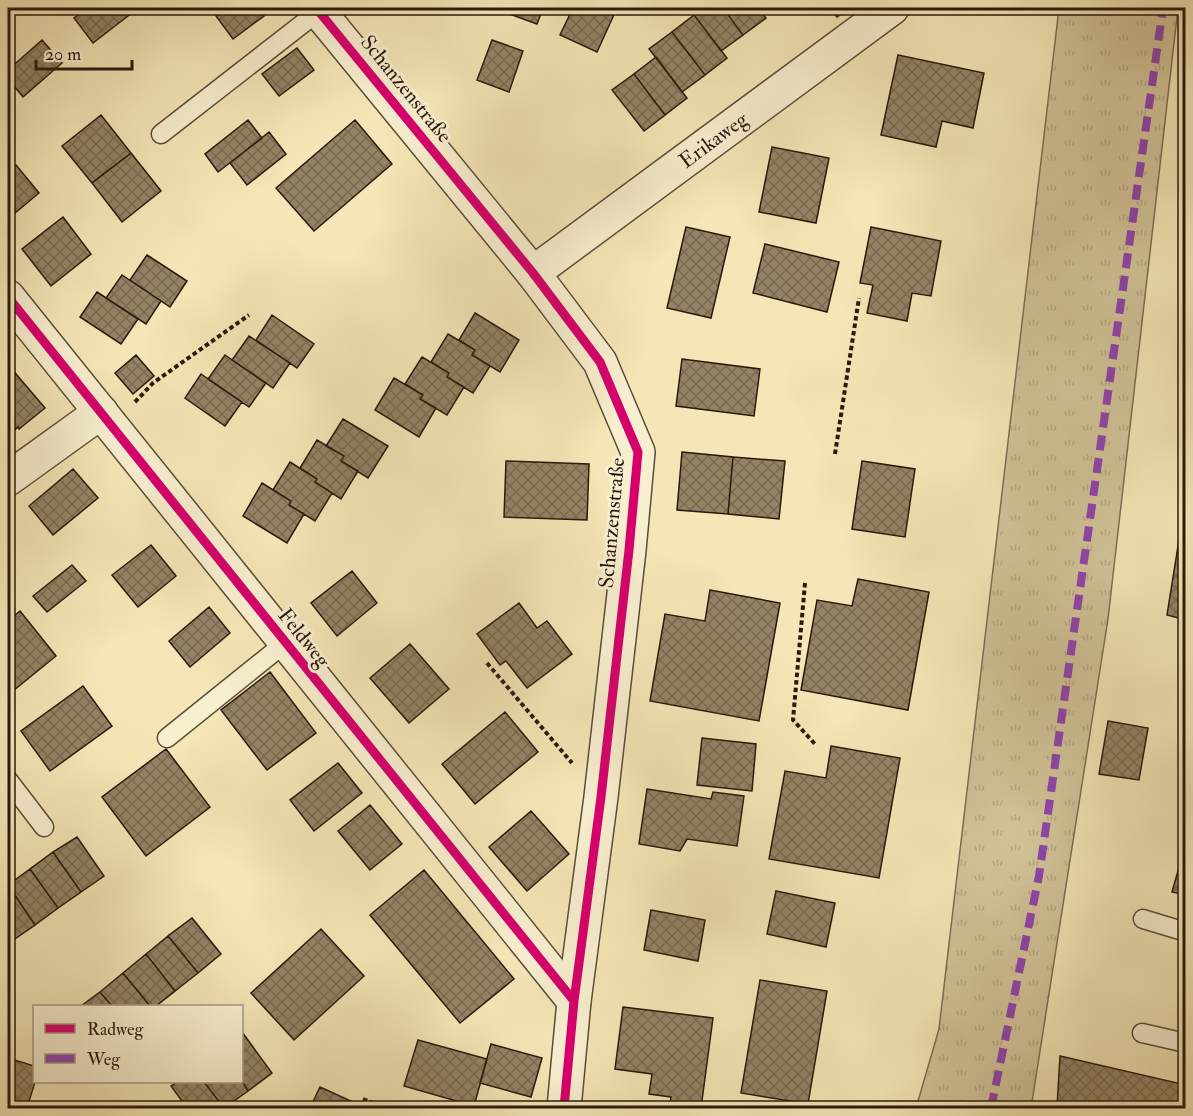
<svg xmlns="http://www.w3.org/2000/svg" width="1193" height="1116" viewBox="0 0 1193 1116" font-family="'IM FELL Double Pica',serif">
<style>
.grass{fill:url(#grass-tufts);stroke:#7e6e54;stroke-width:1.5}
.building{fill:url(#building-cross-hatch);stroke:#2a180e;stroke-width:1.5}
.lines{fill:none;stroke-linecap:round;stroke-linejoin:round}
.service-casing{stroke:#5c4c38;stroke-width:21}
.minor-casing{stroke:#5c4c38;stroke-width:36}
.path{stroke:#2a180e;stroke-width:4;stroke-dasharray:4.5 3;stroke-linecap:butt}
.service{stroke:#f8efd0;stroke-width:18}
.minor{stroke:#f8efd0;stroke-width:33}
.quiet{stroke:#8e44ad;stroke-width:8;stroke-dasharray:15 8;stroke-linecap:butt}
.cycleway-casing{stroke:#f8efd0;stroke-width:13}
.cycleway{stroke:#d6006c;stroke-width:9}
.labels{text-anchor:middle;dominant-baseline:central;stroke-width:6;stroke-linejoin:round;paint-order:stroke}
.street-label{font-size:21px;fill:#2a180e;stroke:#f8efd0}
</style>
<defs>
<pattern id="grass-tufts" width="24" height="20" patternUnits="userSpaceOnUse" patternTransform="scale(1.5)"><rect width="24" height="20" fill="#d2c399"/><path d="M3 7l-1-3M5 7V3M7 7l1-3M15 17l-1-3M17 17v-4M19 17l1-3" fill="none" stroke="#b4a783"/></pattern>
<pattern id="building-cross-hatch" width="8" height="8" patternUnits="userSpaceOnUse" patternTransform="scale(1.5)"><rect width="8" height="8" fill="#938365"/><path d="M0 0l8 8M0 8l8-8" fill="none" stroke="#786a52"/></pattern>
</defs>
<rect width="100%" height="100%" fill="#f4e6b6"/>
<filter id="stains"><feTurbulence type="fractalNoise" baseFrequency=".00333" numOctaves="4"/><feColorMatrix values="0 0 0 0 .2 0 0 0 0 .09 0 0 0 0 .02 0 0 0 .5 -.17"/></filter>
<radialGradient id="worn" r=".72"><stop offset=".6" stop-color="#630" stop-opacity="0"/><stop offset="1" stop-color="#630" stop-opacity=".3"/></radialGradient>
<path class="grass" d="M1059,8h119l-70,611 -77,489h-115l23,-79z"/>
<path class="building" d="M88,8h48l1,1 -44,34 -19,-25z
M228,8h30l6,8 -31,23 -17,-23z
M502,8h41l-6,16 -36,-13z
M573,8h44l-20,44 -37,-17z
M689,8h34l20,27 -22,16z
M723,8h35l8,10 -23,17z
M829,8h21l-13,9z
M694,15l33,43 -22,17 -33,-43z
M672,32l33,43 -23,17 -33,-43z
M42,40l20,23 -39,34 -15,-18v-9z
M492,40l31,11 -14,41 -32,-12z
M297,48l17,22 -35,26 -17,-22z
M898,55l86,18 -11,55 -31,-7 -6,26 -55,-12z
M656,57l31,41 -22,17 -31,-41z
M634,74l31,41 -21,16 -32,-41z
M101,115l30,38 -39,30 -30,-37z
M248,120l14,18 -44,34 -13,-18z
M355,120l37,44 -78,67 -38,-43z
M269,132l17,22 -39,31 -17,-22z
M772,147l57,11 -13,65 -57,-11z
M131,153l30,38 -39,31 -30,-39z
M16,165l23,28 -31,26v-47z
M63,217l28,37 -40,32 -29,-37z
M686,227l44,10 -19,81 -44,-10z
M871,227l70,14 -10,55 -19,-3 -5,28 -40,-8 6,-28 -13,-2z
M765,244l74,18 -12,50 -74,-19z
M147,255l40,26 -17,26 -40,-27z
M122,275l39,26 -15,23 -40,-26z
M97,292l41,27 -17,25 -41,-27z
M475,313l44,27 -19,32 -28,-17 3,-5 -16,-10z
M272,315l42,29 -17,24 -41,-28z
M448,334l27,16 -3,5 18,11 -17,27 -26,-16 2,-4 -18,-11z
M249,336l41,27 -17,25 -41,-28z
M136,355l18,21 -21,18 -18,-21z
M225,355l41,28 -17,24 -41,-28z
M422,357l27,16 -2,4 17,10 -17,28 -27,-16 3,-4 -18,-11z
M682,359l78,10 -6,47 -78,-10z
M8,363l8,11 -8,8z
M16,374l29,34 -26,21 -1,-2 -10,9v-54z
M201,374l41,28 -17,24 -40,-28z
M394,378l29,17 -3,4 16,9 -17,29 -44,-27z
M343,419l45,27 -20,32 -27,-17 3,-5 -18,-10z
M317,440l27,16 -3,5 17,10 -17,28 -26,-17 2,-3 -17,-11z
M682,452l51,5 -5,57 -51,-4z
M733,457l52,4 -6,58 -51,-5z
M506,461l83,3 -2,56 -83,-3z
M862,461l53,8 -10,68 -53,-8z
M290,462l27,17 -2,3 17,11 -17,28 -26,-16 2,-4 -18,-11z
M73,469l25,29 -45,37 -24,-29z
M262,483l29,18 -2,4 15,9 -17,29 -44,-27z
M1186,496v124l-19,-5z
M151,545l25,31 -38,31 -26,-32z
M72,565l14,16 -39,31 -14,-16z
M352,571l25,32 -40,33 -26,-33z
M858,579l71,13 -21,118 -107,-20 16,-90 35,6z
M710,590l70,13 -21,118 -109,-20 15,-87 40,7z
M519,603l18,25 10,-7 25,33 -45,34 -21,-27 -6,4 -23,-31z
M209,607l21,26 -40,34 -21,-26z
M20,611l36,45 -48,39v-74z
M410,644l39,45 -40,34 -39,-45z
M270,672l46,61 -49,37 -46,-60z
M83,686l29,40 -62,45 -29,-40z
M505,712l33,40 -63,52 -33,-40z
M1108,721l40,7 -9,52 -40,-6z
M702,738l54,6 -4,47 -55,-6z
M831,746l69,12 -21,120 -110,-19 16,-88 41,7z
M166,749l44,58 -64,49 -44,-59z
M338,763l24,30 -48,38 -24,-31z
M647,789l64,10 2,-7 31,4 -7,50 -50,-7 -7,12 -41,-7z
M370,805l32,39 -32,26 -32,-39z
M531,811l38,43 -42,37 -38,-44z
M77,837l27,39 -23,16 -28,-40z
M1186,843v52l-14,-3z
M53,852l28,40 -23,16 -28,-39z
M30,869l28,39 -23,17 -27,-40z
M424,870l90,109 -54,44 -90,-108z
M8,885l27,40 -23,16 -4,-7z
M776,891l59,12 -9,44 -59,-13z
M651,910l54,10 -7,41 -54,-11z
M192,918l29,36 -23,19 -30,-37z
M321,929l43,47 -70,64 -43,-47z
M168,936l30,37 -23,18 -29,-37z
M146,954l29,37 -19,15h-6l-27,-33z
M123,973l27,33h-38l-12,-14z
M760,980l67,11 -19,113 -67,-11z
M100,992l12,14h-31z
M623,1007l90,11 -12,90h-32l2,-11 -22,-3 3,-20 -37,-5z
M242,1032l30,41 -24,18 -6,-10z
M418,1040l69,19 -13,47 -70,-20z
M491,1044l51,14 -11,39 -51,-14z
M1060,1056l126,29v23h-129z
M8,1058l26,8 1,16 -8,26h-19z
M242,1081l6,10 -24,17 -20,-26z
M177,1082h27l20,26h-37l-16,-22z
M320,1087l46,21h-56z"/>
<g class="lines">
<defs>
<path id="service" d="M161,134l158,-123
M167,738l118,-95
M8,780l36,47
M1143,919l43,13
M1142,1033l44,10"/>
<g id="minor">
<path d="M316,8l217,265 67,89 38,90 -9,98 -28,247 -27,204 -10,107"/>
<path id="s1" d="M533,273l359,-265"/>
<path d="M8,297l566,704"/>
<path d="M8,479l93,-67"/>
</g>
</defs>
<use href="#service" class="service-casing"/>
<use href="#minor" class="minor-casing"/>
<path class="path" d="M135,402l18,-19 96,-68
M835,454l24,-156
M805,583l-12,137 22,24
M487,663l85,100
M363,1099l23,9"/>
<use href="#service" class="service"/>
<use href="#minor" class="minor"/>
<path class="quiet" d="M991,1108l48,-232 124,-868"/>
<defs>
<path id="cycleway" d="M316,8l217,265 67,89 38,90 -9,98 -28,247 -27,204 -10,107
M8,297l566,704"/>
</defs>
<use href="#cycleway" class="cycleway-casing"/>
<use href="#cycleway" class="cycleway"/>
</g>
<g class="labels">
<g class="street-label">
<text transform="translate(406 89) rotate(51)">Schanzenstraße</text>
<text stroke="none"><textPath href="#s1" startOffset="224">Erikaweg</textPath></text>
<text transform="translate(612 523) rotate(-85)">Schanzenstraße</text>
<text transform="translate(304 638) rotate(51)">Feldweg</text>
</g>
</g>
<rect width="1193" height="1116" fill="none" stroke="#f4e6b6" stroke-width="30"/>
<rect x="9" y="9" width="1175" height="1098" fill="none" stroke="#2a180e" stroke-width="3"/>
<rect x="15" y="15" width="1163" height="1086" fill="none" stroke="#2a180e" stroke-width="1.5"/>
<rect x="33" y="1005" width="210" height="78" fill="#f8efd0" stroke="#a69982" stroke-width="1.5"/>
<rect x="45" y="1024" width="30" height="9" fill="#d6006c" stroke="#a69982" stroke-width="1.5"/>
<text x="87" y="1035" font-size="18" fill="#2a180e">Radweg</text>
<rect x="45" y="1054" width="30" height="9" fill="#8e44ad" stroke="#a69982" stroke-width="1.5"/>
<text x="87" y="1065" font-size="18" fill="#2a180e">Weg</text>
<path d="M36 60v9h96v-9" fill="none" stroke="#2a180e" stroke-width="3"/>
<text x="45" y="60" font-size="18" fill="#2a180e" stroke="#f8efd0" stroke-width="4.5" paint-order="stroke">20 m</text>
<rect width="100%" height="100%" filter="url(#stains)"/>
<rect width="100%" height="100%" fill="url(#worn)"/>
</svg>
